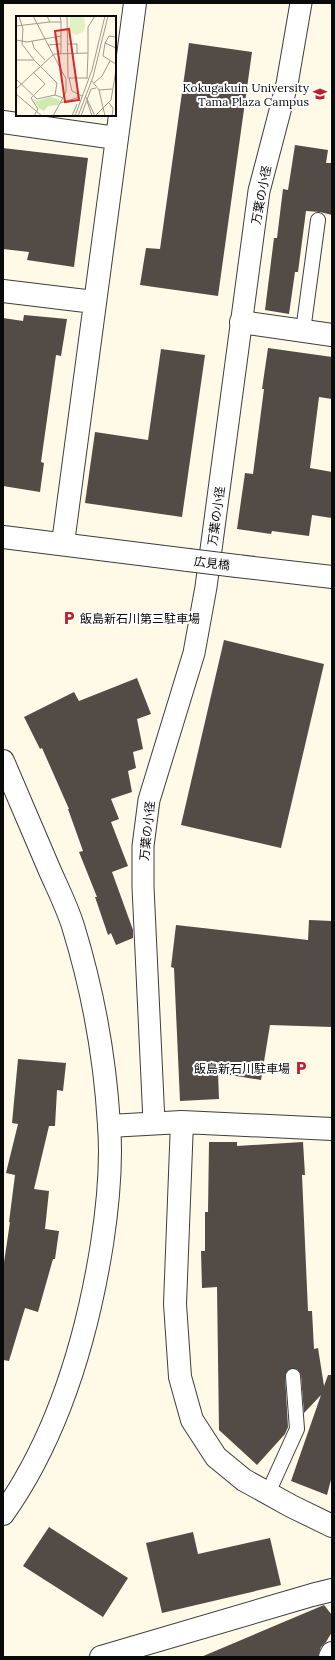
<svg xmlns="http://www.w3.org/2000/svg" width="335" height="1660" viewBox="0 0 335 1660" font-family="Lora,'Noto Sans JP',serif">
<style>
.building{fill:#534b46}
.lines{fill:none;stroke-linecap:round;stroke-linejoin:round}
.service-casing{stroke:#3d3d3d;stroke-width:16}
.pedestrian-casing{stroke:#3d3d3d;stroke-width:23}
.minor-casing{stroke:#3d3d3d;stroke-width:24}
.tertiary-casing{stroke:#3d3d3d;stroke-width:24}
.service{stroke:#fff;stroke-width:14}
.pedestrian{stroke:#fff;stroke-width:21}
.minor{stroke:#fff;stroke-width:22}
.tertiary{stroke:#fff;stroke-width:22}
.tertiary-bridge-casing{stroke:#3d3d3d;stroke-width:24;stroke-linecap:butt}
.tertiary-bridge{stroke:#fff;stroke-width:22}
.labels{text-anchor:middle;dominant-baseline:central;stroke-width:4;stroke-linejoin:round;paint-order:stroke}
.poi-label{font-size:12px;fill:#0a0a0a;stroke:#fff;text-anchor:end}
.street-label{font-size:12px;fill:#0a0a0a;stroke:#fff}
.inset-road{fill:none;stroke:#9d9a8f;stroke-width:1}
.view{fill:#d62828;fill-opacity:0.15;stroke:#d62828;stroke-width:2}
.inset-edge{fill:none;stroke:#0a0a0a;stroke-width:2}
</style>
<rect width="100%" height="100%" fill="#fffae7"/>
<path class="building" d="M189,43l63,9 -34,244 -78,-11 6,-37 14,1z
M295,145l33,5 -2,13h6v52l-12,-3 -14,-1 -8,61h-3l-6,42 -24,-4 9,-72h3l6,-49 5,1z
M3,148l85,10 -14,109 -47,-7 2,-8 -26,-3z
M24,315l43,4 -6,37 -5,-1 -15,107 3,1 -4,29 -37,-6v-168l20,3z
M268,348l64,9v42l-13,-2 -9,71 22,4v46l-20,-3 -3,21 -37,-5 -1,3 -34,-5 8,-56 8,1 11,-85h-2z
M161,349l44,6 -23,162 -97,-14 10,-71 53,8z
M224,640l100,24 -43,184 -100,-23z
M137,678l14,36 -14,5 6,30 -10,3 3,16 -8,3 4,21 -21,7 8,20 -8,3 17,44 -16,6 21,58v8l-17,7 -5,-12 -3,2 -13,-38h2l-18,-45 4,-1 -15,-42h1l-27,-61 -2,1 -16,-32 50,-25 5,9z
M309,920l23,1v106l-62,-2 -9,55 -43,-7 1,26 -39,2 -6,-133 -3,-1 5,-42 132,15z
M18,1059l48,4 -3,28 -6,-1 -2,36h-6l-15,63 15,2 -4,38 14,2 -4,28h-2l-15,53 -13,-4 -16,53 -6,-1v-91l7,-47h-1l6,-47 -9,-2 12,-49 -6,-1z
M209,1142h28v4l66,-4 2,33h-3l6,136h4l2,38 4,-1 6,38 4,-11h4v101l-5,19 -36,-14 30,-86 -17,18 -3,-38 -4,-6h-8l-4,7 3,51 -3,7 -28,31 -38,-35 -2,-143 -15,1 -1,-37h4v-39h3z
M49,1527l79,51 -25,39 -80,-51z
M193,1532l5,22 72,-16 11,47 -119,28 -16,-70z
M324,1605l8,10v17l-6,10 -5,5 -3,10h-117z"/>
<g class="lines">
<defs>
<path id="service" d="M303,331l15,-111
M268,1493l29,-64 -4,-53"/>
<path id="pedestrian" d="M154,1122l-11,-235v-41l6,-46 45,-147 12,-66 53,-396 28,-107 14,-81"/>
<path id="minor" d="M3,122l113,16
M3,291l91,11
M241,322l91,13
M63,543l72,-540
M182,1122l-7,182 5,73 12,43 24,37 28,23 47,26 41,20
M109,1126l73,-4 150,7
M101,1657l211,-62 20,-5
M330,1657l2,-4"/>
<path id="tertiary" d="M3,537l185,23
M237,566l95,11
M3,761c16,37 31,73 47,110 8,18 17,36 23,55 20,65 32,131 36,199 3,39 -1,80 -7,119 -15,94 -43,191 -99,270"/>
</defs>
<use href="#service" class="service-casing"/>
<use href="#pedestrian" class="pedestrian-casing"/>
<use href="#minor" class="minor-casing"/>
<use href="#tertiary" class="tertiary-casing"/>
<use href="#service" class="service"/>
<use href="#pedestrian" class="pedestrian"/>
<use href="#minor" class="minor"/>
<use href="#tertiary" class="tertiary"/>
<defs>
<path id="tertiary-bridge" d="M188,560l49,6"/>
</defs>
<use href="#tertiary-bridge" class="tertiary-bridge-casing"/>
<use href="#tertiary-bridge" class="tertiary-bridge"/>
</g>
<defs>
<symbol id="university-bare" viewBox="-9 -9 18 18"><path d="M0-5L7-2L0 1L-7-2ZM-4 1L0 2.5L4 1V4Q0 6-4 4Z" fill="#bf1d27" stroke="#fff" stroke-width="2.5" paint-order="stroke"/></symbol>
<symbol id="parking-bare" viewBox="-9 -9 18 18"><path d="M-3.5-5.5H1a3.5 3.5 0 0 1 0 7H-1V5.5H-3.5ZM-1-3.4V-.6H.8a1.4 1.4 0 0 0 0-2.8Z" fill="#bf1d27" stroke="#fff" stroke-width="2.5" paint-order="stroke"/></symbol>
</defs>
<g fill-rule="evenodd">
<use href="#university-bare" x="310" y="84" width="20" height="20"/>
<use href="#parking-bare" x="59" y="608" width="20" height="20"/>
<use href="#parking-bare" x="291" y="1058" width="20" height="20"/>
</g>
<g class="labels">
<g class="poi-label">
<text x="309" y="87">Kokugakuin University<tspan x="309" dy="14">Tama Plaza Campus</tspan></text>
<text x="80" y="618" text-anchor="start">飯島新石川第三駐車場</text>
<text x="290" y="1068">飯島新石川駐車場</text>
</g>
<g class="street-label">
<text transform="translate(261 195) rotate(-79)">万葉の小径</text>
<text transform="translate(216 516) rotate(-82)">万葉の小径</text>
<text transform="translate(212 563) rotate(7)">広見橋</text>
<text transform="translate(147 831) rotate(-84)">万葉の小径</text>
</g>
</g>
<g transform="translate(16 16)">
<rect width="100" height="100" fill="#fffae7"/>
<path d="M35,81l9,3 -2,5 -10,1 -4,5 -5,-3 -7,-10 5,3z" fill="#cfeab0"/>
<path d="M52,0l2,12v-12h14v11l1,-11v12l-2,4 -7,3 -6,-3 -1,-4z" fill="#e1f1c2"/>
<path class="inset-road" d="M3,0l4,13 -1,15 12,16M17,0l33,63v13l-13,24M51,0l1,62M34,6h11l-1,-6M45,6v32M0,10l34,-4 -3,-6M100,21l-7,-1 -4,7 11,5M0,24l11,2 34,-6M16,25l2,7 11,12M89,27l-2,13 13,8M51,28h10v10M32,29l13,-1M0,44h18l23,23 -2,12M17,56l12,12 -14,14 7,11 -4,7M53,62l3,13 10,5M53,62h18M0,63l21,20 18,-4 8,3M71,63l1,-26M76,65l7,9 13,-1M78,67l8,-7 8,-15M0,73l38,-35 34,-1v-26l7,-11M83,74l6,26M0,78l26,22M70,81l9,19M71,85l5,15M44,87l20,-6M93,87l4,5 -1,8M56,100l5,-12M59,100l17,-46 13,-54M62,100l15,-39 15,-61M65,100l10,-27 5,-1M79,100l16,-16 5,-30"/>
<path class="view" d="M53,13l10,71 -14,2 -10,-71z"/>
<rect width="100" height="100" class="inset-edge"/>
</g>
<rect width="335" height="1660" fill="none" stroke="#0a0a0a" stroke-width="8"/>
</svg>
